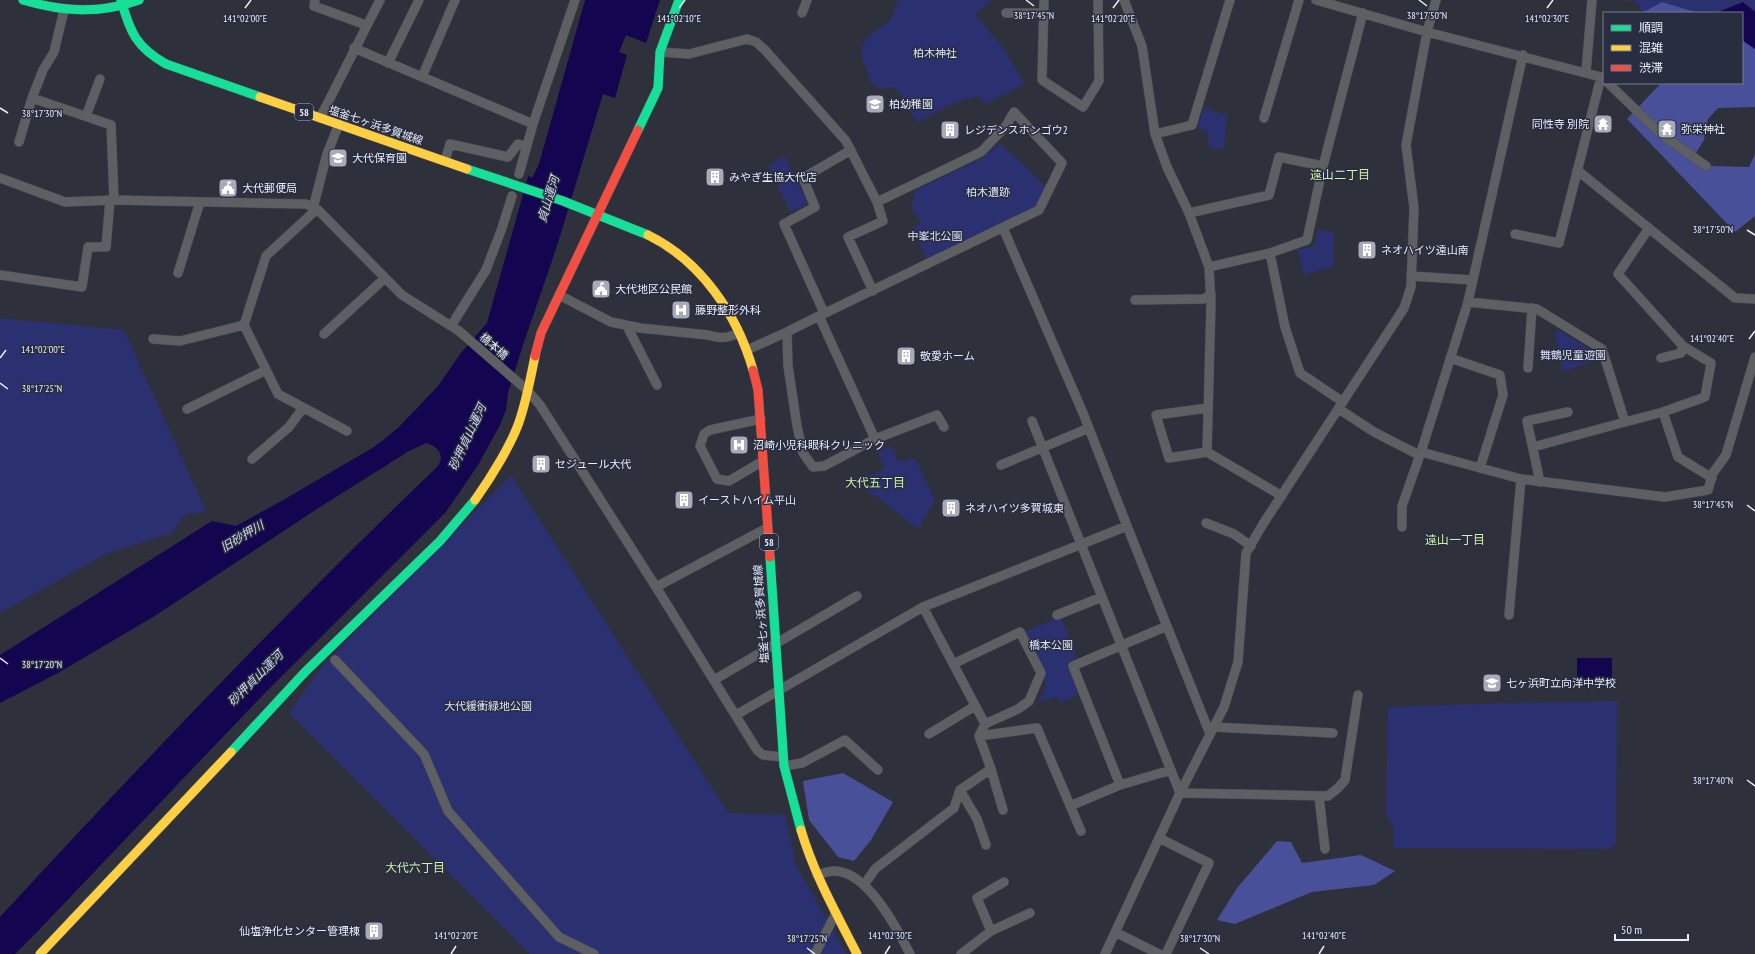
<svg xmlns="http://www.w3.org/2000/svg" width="1755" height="954" viewBox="0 0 1755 954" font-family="'PT Sans Narrow','Noto Sans JP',sans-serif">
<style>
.green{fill:#2b3070}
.forest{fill:#475098}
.water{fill:#13054f}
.pier{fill:#2e303b}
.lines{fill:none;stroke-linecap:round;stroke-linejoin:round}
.street-casing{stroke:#494b55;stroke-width:10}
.fast-casing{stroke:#494b55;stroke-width:10}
.slow-casing{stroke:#494b55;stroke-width:10}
.jam-casing{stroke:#494b55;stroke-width:10}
.street{stroke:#5e5f63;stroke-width:9}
.fast{stroke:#16e098;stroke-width:9}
.slow{stroke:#ffcf43;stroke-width:9}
.jam{stroke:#f24e42;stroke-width:9}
.ticks{fill:none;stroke:#eaedfa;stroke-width:1.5}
.labels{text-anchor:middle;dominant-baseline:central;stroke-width:3;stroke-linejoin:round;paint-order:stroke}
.shield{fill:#292d40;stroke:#b0b3c2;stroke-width:1}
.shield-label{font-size:10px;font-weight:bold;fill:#eaedfa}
.park-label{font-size:11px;fill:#dde2f9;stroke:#292d40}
.poi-label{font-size:11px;fill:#eaedfa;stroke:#292d40;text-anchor:start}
.street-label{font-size:11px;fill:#eaedfa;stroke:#292d40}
.neighbourhood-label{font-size:12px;fill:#d0f2aa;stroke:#292d40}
.water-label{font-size:12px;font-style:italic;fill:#d2d7ee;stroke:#292d40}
.ticks-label{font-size:10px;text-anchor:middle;fill:#eaedfa;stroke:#292d40;stroke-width:3;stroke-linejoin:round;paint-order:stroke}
</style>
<rect width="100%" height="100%" fill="#2e303b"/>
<path class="green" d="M898,0h94l-17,14 28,34 22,36 -40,20 -6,-7c-23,1 -42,16 -62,25l-17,-29 -6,-6 -14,2 -9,-6 -9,-26v-10l4,-9 25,-18z
M1624,0h131v12l-12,-10 -27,11h-17l-37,-11 -20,10 -5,-10z
M1204,108l23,7 -3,34h-14l-3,-18 -10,-3z
M1000,143l46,44 -11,21 -108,53 -14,-33 8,-5 -9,-15 3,-18 68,-32z
M785,156l23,48 -17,8 -23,-46z
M1317,230l16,2v34l-29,9 -6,-25 17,-5z
M0,318l124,12 82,181 -22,4 -12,18 -64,20 -108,60z
M1561,331l36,23v6l-35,12 -7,-40z
M891,446l8,16 16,-4 20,42 -17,29 -43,-34h-4l-7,-8 -2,-7 23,-12 -8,-16z
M511,475l217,338 58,2 9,48 51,91h-316l-241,-241 33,-47z
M1061,617l15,40 -6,3v6l11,27 -20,10 -4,-6 -18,5 7,-16 -23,-54z
M1617,701l-1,143 -6,5 -217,-1v-22l-7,-12 2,-107 122,-4z"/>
<path class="forest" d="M1662,2l37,11h-57z
M1742,40l13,9v58l-37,1 -10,11 -4,21 -8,13 16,13 37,1 6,-13v62l-20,16 -108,-113 34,-36h81z
M843,773l50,29 -22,38 -17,21 -16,-4 -29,-37 -6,-39z
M1277,841l14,1 11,21 59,-8 34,16 -21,14 -62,7 -77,32 -18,-4 20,-32z"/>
<path class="water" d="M585,0h75l-14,43 -20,-8 -7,17 8,3 -12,43 -12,-4 -46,152 -34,99 -15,48 -2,17 -6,15 -22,40 -32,47 -187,187 -223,234 -21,21h-15v-37c142,-154 286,-305 437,-450 9,-11 1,-21 -11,-24l-17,8 -89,56 -167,110 -95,56 -58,30v-48l212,-134 24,5 49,-27 89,-52 24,-19 40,-42 23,-33 26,-30 44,-157z
M1743,2l12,10v37l-13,-9v-27h-26z
M1577,658h35v24h-35z"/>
<path class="pier" d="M583,0h2l-46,164 -7,14 -5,-3 2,-10z"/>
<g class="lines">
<defs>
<path id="street" d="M315,0l-1,6 52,19
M1044,0l-2,80 41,27 16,-26 -1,-81
M1124,0l18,46 13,88 12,33 22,46 20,54 2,36 -4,149 75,44
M1316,0l111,32 174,45 -42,166 -44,-9
M802,13l5,-13
M1006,13h38
M354,48l179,76
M660,52l29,2 58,-15 9,3 9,8 81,91 31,61 104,-50 25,-26 8,-14 48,51 -23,47 -220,106
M388,63l31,-63
M1586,72l6,-72
M422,77l33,-77
M1608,83l53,51 45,32
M32,98l11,-28 11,-18 10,-42
M86,116l14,-37
M320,118l60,-118
M1264,118l35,-118
M1155,134l37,-9 38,-125
M19,142l13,-44 79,27 3,75
M445,161l5,-17 58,13 10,-13 8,2
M1577,170l158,128 20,1
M519,174l14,-50 42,-124
M0,178l65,24 49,-2 192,4 11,5 85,86 57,36 68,59 13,15 116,182 101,163 6,5 20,2
M313,208l14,-54 12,-30
M317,209l-51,47 -22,69 34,69 69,37
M1189,213l80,-18 10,-38 44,9
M1649,228l-31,46 65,72 28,17 -6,34 -42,15
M1270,253l37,-13 16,-74 40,-153
M1209,267l61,-14 15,74 15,46 43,29
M178,273l22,-71
M0,275l82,12 6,-40h18l4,-47
M1411,276l61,4
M873,291l-25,-54 35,-16 -6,-19
M559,295l52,27 29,6 68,7c13,4 20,3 31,-2
M1135,300l68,-1 8,-4
M1468,302l69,7 65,40 23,73 38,-10 15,45 34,21
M824,313l-40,-89 31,-17 -12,-29 48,-28
M451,326l35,-56 16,-42 10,-32
M627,326l30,59
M324,334l61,-56
M153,339l27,2 64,-16
M747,350l40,-18 32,-16 56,123 -51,27 -11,1 -10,-14 -6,-27 -9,-60 -1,-34
M1450,358l50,17 3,20 -23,73
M1661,358l20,-5 2,-7
M1528,368l4,-60
M187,409l79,-39
M1339,409l35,23 45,23
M761,419l-51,11 -6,4 -4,12 17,33 12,2 34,-20
M1032,421l148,372 148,3 10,-8 7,-8 13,-85
M875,439l62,-24 7,12
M1533,447l92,-25
M1207,452l-38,6 -13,-43 52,-7
M1421,452l100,27 144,18 43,-7 5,-17 13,-18 29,-98
M252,459l37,-32 14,-19
M1001,465l88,-37
M1540,482l-13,-61 41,-9
M1206,523l28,11 17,12
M1127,526l83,208
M1402,527v-21l19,-54 47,-150 55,-247
M656,587l111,-59
M1057,615l45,-18
M1509,615l12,-136
M335,660l89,94 24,57 111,126 35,17
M953,664l67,-32 21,41 -12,28 -11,8 -33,15
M714,680l143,-84
M736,715l187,-108 204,-81 -44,-113 -80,-185
M1214,727l119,6
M929,734l46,-28
M979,736l58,-8 44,103
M784,766l18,-3 43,-23 33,30
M991,769l12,41
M1120,785l51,-15
M960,790l17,29 9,26
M1319,796l6,53
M1070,806l50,-21 -47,-119 94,-40
M1159,838l50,25 -43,91
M817,875c6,-2 12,-4 18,-4 33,1 62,57 75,83
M864,885l11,-16 79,-61 6,-18 31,-21 -12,-33 6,-12 -62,-117
M991,931l-14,-33 27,-16
M1115,932l44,22
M815,954l21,-41
M961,954l30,-23 39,-18
M1105,954l75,-161 44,-86 14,-45 8,-109 17,-29 141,-216 7,-21 3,-79 -8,-63 21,-113 9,-32"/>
<path id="fast" d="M23,0c40,12 77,14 116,0
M121,0c9,32 15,47 45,64l94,33
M638,130l20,-42 2,-36 19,-52
M467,169l96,32 85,34
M770,557l14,209 17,64
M231,752l74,-80 135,-131 35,-41"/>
<path id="slow" d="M260,97l207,72
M648,235c53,26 89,79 105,135
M475,500c15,-21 39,-59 46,-84 6,-19 10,-40 14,-60
M801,830c13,44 35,83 56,124
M40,954l191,-202"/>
<path id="jam" d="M535,356l6,-23 97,-203
M753,370l5,20 12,167"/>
</defs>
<use href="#street" class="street-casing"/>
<use href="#fast" class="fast-casing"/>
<use href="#slow" class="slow-casing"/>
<use href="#jam" class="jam-casing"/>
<use href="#street" class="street"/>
<use href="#fast" class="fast"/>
<use href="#slow" class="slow"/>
<use href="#jam" class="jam"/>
</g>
<path class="ticks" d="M1026,0l8,6M1419,0l8,6M245,8l6,-8M679,8l6,-8M1113,8l6,-8M1547,8l6,-8M0,108l8,5M1747,230l8,5M1749,339l6,-8M0,358l6,-8M0,383l8,6M1747,505l8,6M0,658l8,6M1747,780l8,6M807,948l8,6M1200,948l9,6M451,954l5,-8M885,954l5,-8M1319,954l5,-8"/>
<defs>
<symbol id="school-square" viewBox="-11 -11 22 22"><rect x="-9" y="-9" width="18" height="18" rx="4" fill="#a8abb7" stroke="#292d40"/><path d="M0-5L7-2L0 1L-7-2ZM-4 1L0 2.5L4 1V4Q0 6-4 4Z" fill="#fff"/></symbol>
<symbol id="temple-square" viewBox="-11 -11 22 22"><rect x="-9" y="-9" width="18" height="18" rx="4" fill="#a8abb7" stroke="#292d40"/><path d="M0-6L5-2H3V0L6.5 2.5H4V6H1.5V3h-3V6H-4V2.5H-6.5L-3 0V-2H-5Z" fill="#fff"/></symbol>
<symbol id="building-square" viewBox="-11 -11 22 22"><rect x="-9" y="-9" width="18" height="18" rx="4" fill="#a8abb7" stroke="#292d40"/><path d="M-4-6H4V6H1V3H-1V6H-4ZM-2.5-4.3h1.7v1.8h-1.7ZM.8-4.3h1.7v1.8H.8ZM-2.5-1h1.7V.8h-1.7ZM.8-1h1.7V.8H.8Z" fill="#fff"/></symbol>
<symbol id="civic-square" viewBox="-11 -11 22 22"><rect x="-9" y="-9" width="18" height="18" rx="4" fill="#a8abb7" stroke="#292d40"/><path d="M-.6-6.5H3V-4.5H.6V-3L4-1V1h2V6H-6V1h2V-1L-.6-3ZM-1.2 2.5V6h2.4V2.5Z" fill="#fff"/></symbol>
<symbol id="hospital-square" viewBox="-11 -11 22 22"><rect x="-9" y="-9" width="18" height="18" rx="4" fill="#a8abb7" stroke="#292d40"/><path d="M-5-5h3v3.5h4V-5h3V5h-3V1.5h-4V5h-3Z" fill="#fff"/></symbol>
</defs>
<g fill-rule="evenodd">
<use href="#school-square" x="864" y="93" width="22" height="22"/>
<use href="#temple-square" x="1592" y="113" width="22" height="22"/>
<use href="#temple-square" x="1656" y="118" width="22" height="22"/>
<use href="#building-square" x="939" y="119" width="22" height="22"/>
<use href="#school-square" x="327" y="147" width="22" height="22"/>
<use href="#building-square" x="704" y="166" width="22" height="22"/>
<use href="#civic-square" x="217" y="177" width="22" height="22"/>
<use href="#building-square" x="1356" y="239" width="22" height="22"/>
<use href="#civic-square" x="590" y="278" width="22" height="22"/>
<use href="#hospital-square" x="670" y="299" width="22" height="22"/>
<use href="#building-square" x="895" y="345" width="22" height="22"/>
<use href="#hospital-square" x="728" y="434" width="22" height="22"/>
<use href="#building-square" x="530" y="453" width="22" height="22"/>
<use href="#building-square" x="673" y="489" width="22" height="22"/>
<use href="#building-square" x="940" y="497" width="22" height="22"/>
<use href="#school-square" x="1481" y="672" width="22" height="22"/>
<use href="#building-square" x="363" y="920" width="22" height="22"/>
</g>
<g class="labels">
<g class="shield">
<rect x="295" y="104" width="18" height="16" rx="3"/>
<rect x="760" y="534" width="18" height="16" rx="3"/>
</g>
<g class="shield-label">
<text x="304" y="112">58</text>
<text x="769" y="542">58</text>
</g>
<g class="park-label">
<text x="935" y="53">柏木神社</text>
<text x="988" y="192">柏木遺跡</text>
<text x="935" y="236">中峯北公園</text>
<text x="1573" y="355">舞鶴児童遊園</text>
<text x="1051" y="645">橋本公園</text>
<text x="488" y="706">大代緩衝緑地公園</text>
</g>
<g class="poi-label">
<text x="889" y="104">柏幼稚園</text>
<text x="1589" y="124" text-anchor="end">同性寺 別院</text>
<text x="1681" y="129">弥栄神社</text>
<text x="964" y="130">レジデンスホンゴウ2</text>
<text x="352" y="158">大代保育園</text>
<text x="729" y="177">みやぎ生協大代店</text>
<text x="242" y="188">大代郵便局</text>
<text x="1381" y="250">ネオハイツ遠山南</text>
<text x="615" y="289">大代地区公民館</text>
<text x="695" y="310">藤野整形外科</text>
<text x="920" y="356">敬愛ホーム</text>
<text x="753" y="445">沼崎小児科眼科クリニック</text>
<text x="555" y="464">セジュール大代</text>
<text x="698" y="500">イーストハイム平山</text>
<text x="965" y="508">ネオハイツ多賀城東</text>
<text x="1506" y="683">七ヶ浜町立向洋中学校</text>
<text x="360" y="931" text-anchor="end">仙塩浄化センター管理棟</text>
</g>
<g class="street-label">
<text transform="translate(376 125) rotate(19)">塩釜七ヶ浜多賀城線</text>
<text transform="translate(494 346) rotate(41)">橋本橋</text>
<text transform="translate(761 614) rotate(-94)">塩釜七ヶ浜多賀城線</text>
</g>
<g class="neighbourhood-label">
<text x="1340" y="174">遠山二丁目</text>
<text x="875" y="482">大代五丁目</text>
<text x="1455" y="539">遠山一丁目</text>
<text x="415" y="867">大代六丁目</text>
</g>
<g class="water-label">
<text transform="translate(548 199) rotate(-73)">貞山運河</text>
<text transform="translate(467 437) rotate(-65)">砂押貞山運河</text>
<text transform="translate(242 536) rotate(-31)">旧砂押川</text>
<text transform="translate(255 678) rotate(-45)">砂押貞山運河</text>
</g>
</g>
<g class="ticks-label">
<text x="1034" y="19">38°17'45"N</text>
<text x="1427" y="19">38°17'50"N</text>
<text x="245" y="22">141°02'00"E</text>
<text x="679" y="22">141°02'10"E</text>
<text x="1113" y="22">141°02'20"E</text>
<text x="1547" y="22">141°02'30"E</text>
<text x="42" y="117">38°17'30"N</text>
<text x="1713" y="233">38°17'50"N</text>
<text x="1712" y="342">141°02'40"E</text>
<text x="43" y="353">141°02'00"E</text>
<text x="42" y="392">38°17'25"N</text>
<text x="1713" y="508">38°17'45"N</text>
<text x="42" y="668">38°17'20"N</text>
<text x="1713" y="784">38°17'40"N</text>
<text x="456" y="939">141°02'20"E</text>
<text x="890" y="939">141°02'30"E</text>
<text x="1324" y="939">141°02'40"E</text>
<text x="807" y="942">38°17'25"N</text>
<text x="1200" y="942">38°17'30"N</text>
</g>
<rect x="1603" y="12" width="140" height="72" fill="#292d40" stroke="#767a8a"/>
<rect x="1611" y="25" width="20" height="6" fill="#16e098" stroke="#767a8a"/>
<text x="1639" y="32" font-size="12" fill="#eaedfa">順調</text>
<rect x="1611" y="45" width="20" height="6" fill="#ffcf43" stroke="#767a8a"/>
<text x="1639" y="52" font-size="12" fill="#eaedfa">混雑</text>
<rect x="1611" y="65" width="20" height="6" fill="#f24e42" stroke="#767a8a"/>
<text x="1639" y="72" font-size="12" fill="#eaedfa">渋滞</text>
<path d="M1615 934v6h73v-6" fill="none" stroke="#eaedfa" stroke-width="2"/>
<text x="1621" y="934" font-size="12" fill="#eaedfa" stroke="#292d40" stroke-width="3" paint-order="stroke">50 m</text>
</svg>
